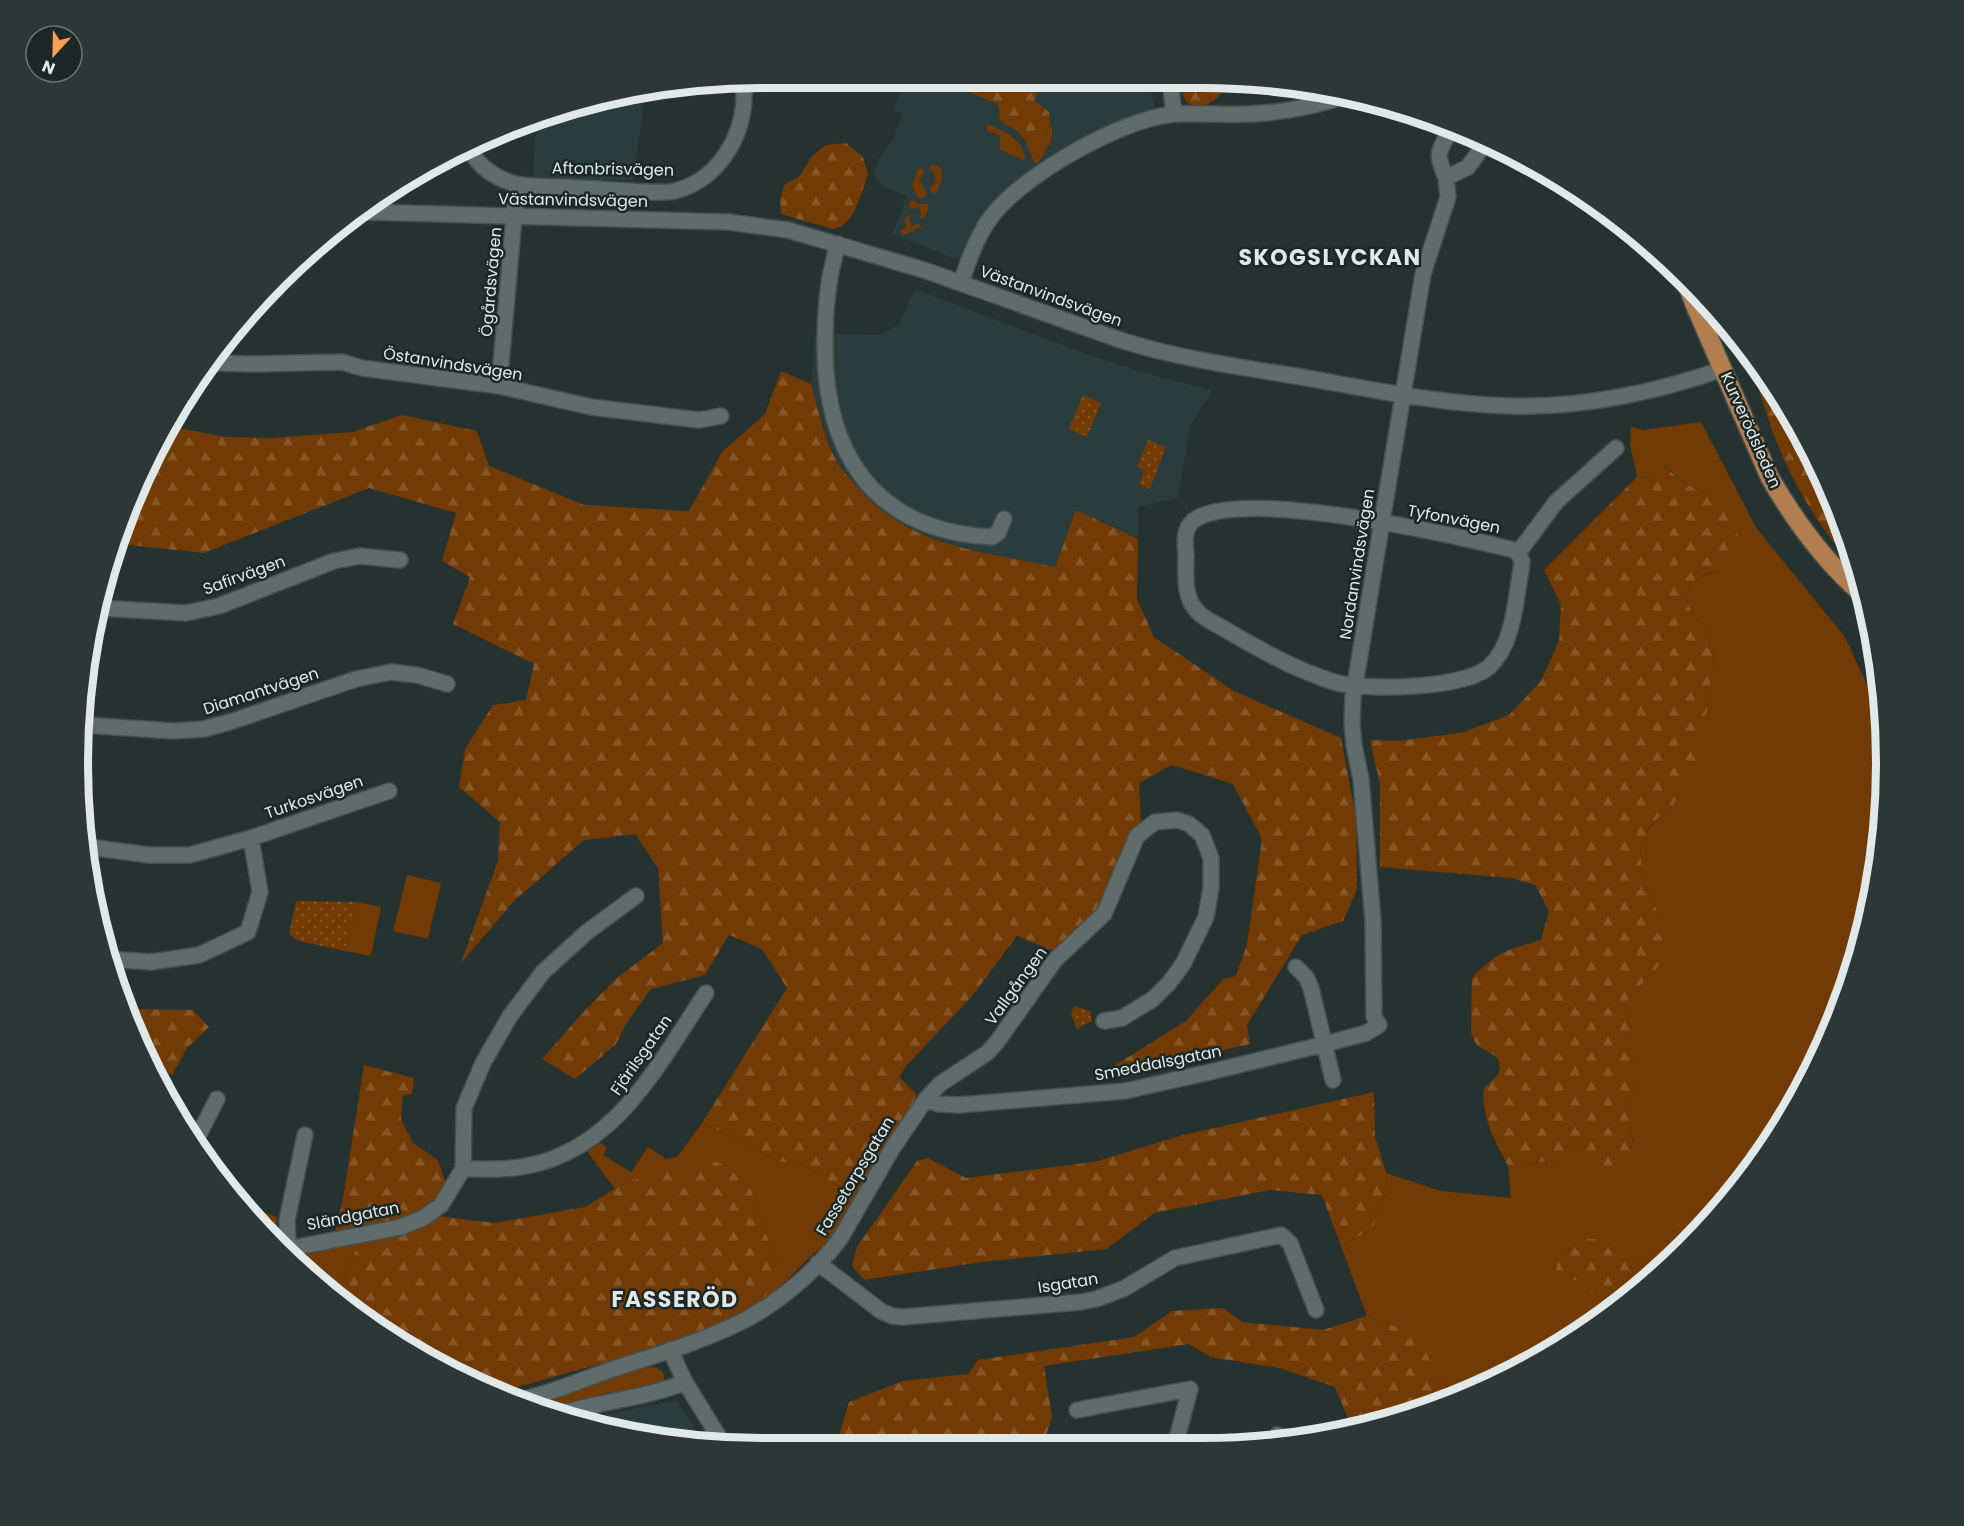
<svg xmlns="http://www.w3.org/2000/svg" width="1964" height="1526" viewBox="0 0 1964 1526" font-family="Poppins,sans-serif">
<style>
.built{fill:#2a3d3c}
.green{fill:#723a05}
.forest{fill:url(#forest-firs)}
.park{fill:url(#park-dots)}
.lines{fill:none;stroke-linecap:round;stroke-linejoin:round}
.minor-casing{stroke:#454f4e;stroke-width:18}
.major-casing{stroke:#454f4e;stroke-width:21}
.minor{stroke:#5f6c6b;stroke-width:15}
.major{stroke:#b27d4f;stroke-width:18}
.labels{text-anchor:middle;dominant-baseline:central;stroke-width:5;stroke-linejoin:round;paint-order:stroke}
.street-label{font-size:16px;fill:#e1e8e8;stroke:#1c2826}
.district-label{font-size:22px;font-weight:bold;letter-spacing:1.5px;fill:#e1e8e8;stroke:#1c2826}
.rim{fill:none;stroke:#e1e8e8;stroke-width:8}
</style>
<defs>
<pattern id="forest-firs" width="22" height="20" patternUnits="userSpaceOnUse" patternTransform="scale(1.5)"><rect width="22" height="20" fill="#723a05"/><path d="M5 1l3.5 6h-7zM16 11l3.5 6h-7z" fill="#865629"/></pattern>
<pattern id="park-dots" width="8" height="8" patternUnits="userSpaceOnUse" patternTransform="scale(1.5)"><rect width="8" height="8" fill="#723a05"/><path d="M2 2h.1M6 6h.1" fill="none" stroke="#865629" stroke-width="1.8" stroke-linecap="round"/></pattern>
</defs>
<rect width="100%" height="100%" fill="#263230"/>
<path class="built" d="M905,78l32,1 31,12 61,-12h120l6,31 -68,29 -71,42 -55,80 -69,-27 15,-38 -23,-9 -11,-12 6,-16 13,-18 10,-25 -8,-9z
M645,94l-12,87 -100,-4 3,-48 -3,-6 52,-22z
M915,289l176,67 67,21 54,13 -22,36 -12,72 -40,9v32l-62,-29 -20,57 -104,-20 -34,-13 -29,-17 -27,-24 -25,-31 -15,-38 -11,-40 4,-50 64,1 20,-10z
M677,1400l26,42h-30l-94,-22z"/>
<path class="green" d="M988,124c18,8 36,15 37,37l-25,-11v-14l-14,-6z
M1050,124c7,14 -5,27 -12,39l-3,1 -10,-24h17z
M932,164l9,4 1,11 -5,13 -4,2 -4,-5 7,-8 -3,-10 -4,-2z
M921,168l4,3 -6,8 7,13 -1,5 -3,2 -4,-1 -6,-12 6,-17z
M914,200l4,4h10l1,5 -6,10 -3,-1 1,-5 -3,-6 -7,2 -2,-1 1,-6z
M908,214l3,12 8,-2 3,3 -19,8 -3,-4 6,-4 -1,-7z
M1701,422l56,107 88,108 23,50 11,8 7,68 -13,134 -39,128 -64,119 -58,71 -22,-4c-13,11 -20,28 -34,38 -5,4 -12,6 -18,9l-56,-19 -9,9 -15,7 50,56 -27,22 -126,62 -18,-17 -19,-43 -51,-19 -26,-70 33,-18 3,-23 10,-11 -1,-21 55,18 70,7 -3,-32 49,-6 10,-14 10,-5 7,6 49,-6c-2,-12 -5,-25 -3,-37 1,-8 6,-14 6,-22 1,-27 -7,-51 -11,-78l10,-16 16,-12 10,-57 -18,-37 -3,-34 8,-19 26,-25 33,-93 7,-52 -7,-29 -12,-13 -10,-17c6,-19 10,-22 29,-28l-4,-78 -24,-9 -22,-20 -11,13 -16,-1 -7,-32 1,-18 12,3z
M407,875l34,8 -13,56 -35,-8z
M357,902l24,5 -10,49 -26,-5z
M702,1123l43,19 34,20 22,1 56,35 -27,44 -18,13 -39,39 -18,13 24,-42 -10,-23 -18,-53 -23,-22 -10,-5 -90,19 -13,8 -29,-39 15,-7 6,5 -4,7 28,17 17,-25 18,12 11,-2z
M359,1243l-21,49 1,5 -51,-42z
M645,1367l12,1 6,4 1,8 -2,6 -112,27 -21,-8z"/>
<path class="forest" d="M937,79h108l-11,21 15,12 1,12 -8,16h-17l-6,-8 -20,-12 1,-8 -2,-8z
M1177,79h55l-15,19 -17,11 -14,-7z
M846,143l17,14 5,17c-7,17 -13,53 -35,55l-52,-15 -1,-15 5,-15 15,-8 11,-19 15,-12z
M1746,352l25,31 63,118 20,66c-28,-31 -51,-67 -69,-105 -16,-35 -26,-74 -39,-110z
M781,371l30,13c7,25 13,54 26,78 4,7 11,14 17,21 51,64 127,68 201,84l21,-57 62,29 -1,60 17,38 80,54 107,47 15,80 1,71 -14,32 -41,14 -55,90 3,19 -135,31 -1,-9 72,-45 37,-42 13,-3 11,-32 15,-105 -29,-55 -61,-19 -33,18 2,40 -9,10 -33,79 -46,39 -36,-15 -45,60 -65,69 -8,12 17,17 -2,10 -57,94 -56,-35 -22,-1 -34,-20 -43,-19 85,-135 -25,-39 -33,-14 -24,40 -54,14 -25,35 -10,20 -41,35 -33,-20 47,-53 29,-29 45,-34 -5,-75 -23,-34 -51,6 -70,61 -53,62 37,-102 2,-39 -41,-35 6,-38 28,-44 33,-5 8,-36 -81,-40 17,-47 -28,-16 14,-48 -87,-25 -165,65 -85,-9 49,-120 11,4 46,9 46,1 81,-6 50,-17 75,16 12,35 95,39 105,6 33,-59 43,-38z
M1663,465l23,20 24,9 21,20 10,32 -10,19c-25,11 -38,7 -46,35l10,17 12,13 7,29 -7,52 -10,53 -23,40 -26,24 -8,20 3,34 18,37 4,18 -2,22 -12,17 -16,13 -10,15c4,27 13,51 11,78 0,8 -5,15 -6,23 -3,18 8,38 -3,54 -4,5 -11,9 -15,12h-17l-10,-12 -1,-12 -7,-6 -10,5 -9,14 -50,6c-13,-26 -27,-48 -24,-78 10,-7 23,-20 11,-32 -6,-5 -16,-7 -20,-14 -1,-1 -3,-8 -4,-9l1,-55c24,-25 36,-29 69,-38l8,-29 -14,-26 -24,-7 -131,-11v-83l-10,-44 29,1 65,-9 45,-17 32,-34 18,-40 2,-36 -17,-35 93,-93 16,1z
M127,1009l66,1 16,17 -22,21 -15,27 -23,-9z
M364,1065l50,13 -2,16 -9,2 -2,23 12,24 25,17 8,24c-6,10 -11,20 -20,26 -19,13 -68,18 -91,22l8,-33z
M1374,1092l1,45 11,36 1,21 -10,11 -3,23 -33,18 -19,-51 -52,-5 -116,23 -47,36 -125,13 -118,18 -12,-14 5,-19 60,-86 11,-3 38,20 128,-16 89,-27z
M707,1162h11l10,5 23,22 18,53 10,23 -5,21 -19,21 -48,24 -43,15 -150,42 -16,2 -115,-57 -44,-36 -1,-5 21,-49 57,-14 23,-13 55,7 91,-16 43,-26z
M244,1205l33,12v11l-8,8z
M1690,1211l22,4 -27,33 -77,63 -27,-29 -25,-8 2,-19 15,-7 9,-10 20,2 36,18c6,-3 13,-5 18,-9 14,-11 21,-27 34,-38z
M1223,1308l19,14 81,8 44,-14 52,19 18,43 18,17 -33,17 -70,16 -17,-41 -56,-19 -69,-11 -21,-13 -145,22 8,51 -8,25h-207l12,-40 54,-21 65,-7 10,-14 156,-23 38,-26z"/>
<path class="park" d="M1083,395l18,8 -14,34 -18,-8z
M1148,440l18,7 -16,42 -11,-4 6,-15 -8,-3z
M296,901l61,1 -12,49 -46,-10 -10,-7z
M1074,1006l16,5 2,10 -15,8 -6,-15z"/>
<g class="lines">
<defs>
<path id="minor" d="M1170,79l4,35
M470,149c8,18 27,30 46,35 14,3 31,2 45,3 29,1 58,4 87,5 9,0 19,1 27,-1 47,-12 75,-64 68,-110
M1446,178c-11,-26 -8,-25 5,-49
M366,212l362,10 60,8 136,40 199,71c58,18 118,26 178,36 69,12 138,27 208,29 73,2 145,-13 214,-37
M838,244c-10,32 -13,62 -13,95 -2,113 48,192 167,198l6,-4 6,-14
M961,282c8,-22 16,-47 31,-66 32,-42 131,-98 183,-102 24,-1 49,1 73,0 32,-1 68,-8 98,-18
M214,363l35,1 93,-2 20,6 137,18 92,21 108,13 22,-4
M499,386l18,-202
M1518,553l-4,-3c-57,-14 -278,-65 -321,-29 -10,9 -8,22 -7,34 0,18 -3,42 11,56 8,9 21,14 31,20 34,20 68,39 106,51 31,9 130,7 155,-15 25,-23 26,-65 32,-97l1,-9 -4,-8 38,-51 60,-54
M98,608l88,5 33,-7 115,-45 26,-5 40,4
M83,725l91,6 30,-2 29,-8 123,-42 35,-7 26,3 30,9
M251,838l138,-47
M89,847l60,8h41l61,-17 9,54 -12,40 -49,23 -48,7 -43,-3
M1296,967l10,10 5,11 22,92
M926,1099l12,5 21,1 166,-14 85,-19 115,-28 41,-11 13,-8 -5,-8 -1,-96 -12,-142 -7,-34 -2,-22 1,-26 70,-423 25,-77 -2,-19 22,-11 18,-25
M194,1144l23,-45
M463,1169c16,0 34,1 50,-1 99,-10 144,-102 193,-175
M288,1248l-1,-28 18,-85
M282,1250l119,-23 22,-9 18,-13 22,-36 1,-61 19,-45 27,-47 33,-44 44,-40 49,-36
M818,1263l63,48 11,5 11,1 178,-15 15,-3 27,-10 52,-31 106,-23 9,8 26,67
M670,1350l15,32 37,60
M519,1400c31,-6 62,-20 91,-30 43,-14 88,-27 129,-47 37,-18 76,-51 101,-84l52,-90 34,-50 14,-15 47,-31 10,-11 58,-82 49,-46 33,-78 18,-14 22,-2 12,4 13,11 9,23v30l-5,29 -23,47 -14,19 -16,16 -31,19 -18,3
M1077,1410l113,-21 -14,53
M557,1415c42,-14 88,-16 128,-33
M1275,1442l2,-7 20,6"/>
<path id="major" d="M1685,279l11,29 74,170c25,43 55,84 92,116"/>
</defs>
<use href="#minor" class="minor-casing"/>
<use href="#major" class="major-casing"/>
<use href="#minor" class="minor"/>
<use href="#major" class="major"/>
</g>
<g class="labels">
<g class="street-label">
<text transform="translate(613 169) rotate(1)">Aftonbrisvägen</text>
<text transform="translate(573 200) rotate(1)">Västanvindsvägen</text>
<text transform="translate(491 282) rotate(-85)">Ögårdsvägen</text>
<text transform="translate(1051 296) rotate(20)">Västanvindsvägen</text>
<text transform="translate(453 364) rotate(9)">Östanvindsvägen</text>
<text transform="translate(1751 430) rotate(66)">Kurverödsleden</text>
<text transform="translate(1454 519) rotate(11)">Tyfonvägen</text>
<text transform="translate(1357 564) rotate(-81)">Nordanvindsvägen</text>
<text transform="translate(244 575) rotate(-20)">Safirvägen</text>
<text transform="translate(261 691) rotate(-18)">Diamantvägen</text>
<text transform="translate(314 797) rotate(-19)">Turkosvägen</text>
<text transform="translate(1016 986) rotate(-54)">Vallgången</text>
<text transform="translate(641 1055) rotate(-55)">Fjärilsgatan</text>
<text transform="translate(1158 1063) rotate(-11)">Smeddalsgatan</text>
<text transform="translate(855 1176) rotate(-59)">Fassetorpsgatan</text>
<text transform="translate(353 1216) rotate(-11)">Sländgatan</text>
<text transform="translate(1068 1283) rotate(-9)">Isgatan</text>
</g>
<g class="district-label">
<text x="1330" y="257">SKOGSLYCKAN</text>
<text x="675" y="1299">FASSERÖD</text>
</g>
</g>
<path d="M0 0H1964V1526H0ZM762 88H1202A674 674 0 0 1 1876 762V764A674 674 0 0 1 1202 1438H762A674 674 0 0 1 88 764V762A674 674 0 0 1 762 88Z" fill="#2c3736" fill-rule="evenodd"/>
<path class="rim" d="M762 88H1202A674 674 0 0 1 1876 762V764A674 674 0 0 1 1202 1438H762A674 674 0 0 1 88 764V762A674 674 0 0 1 762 88Z"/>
<g transform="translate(54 54) rotate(202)"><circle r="28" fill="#1c2826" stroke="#6b7574" stroke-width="1.5"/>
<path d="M0-4.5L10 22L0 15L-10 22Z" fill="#fd9d55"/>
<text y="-9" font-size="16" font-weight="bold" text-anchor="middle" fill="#e1e8e8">N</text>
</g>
</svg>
